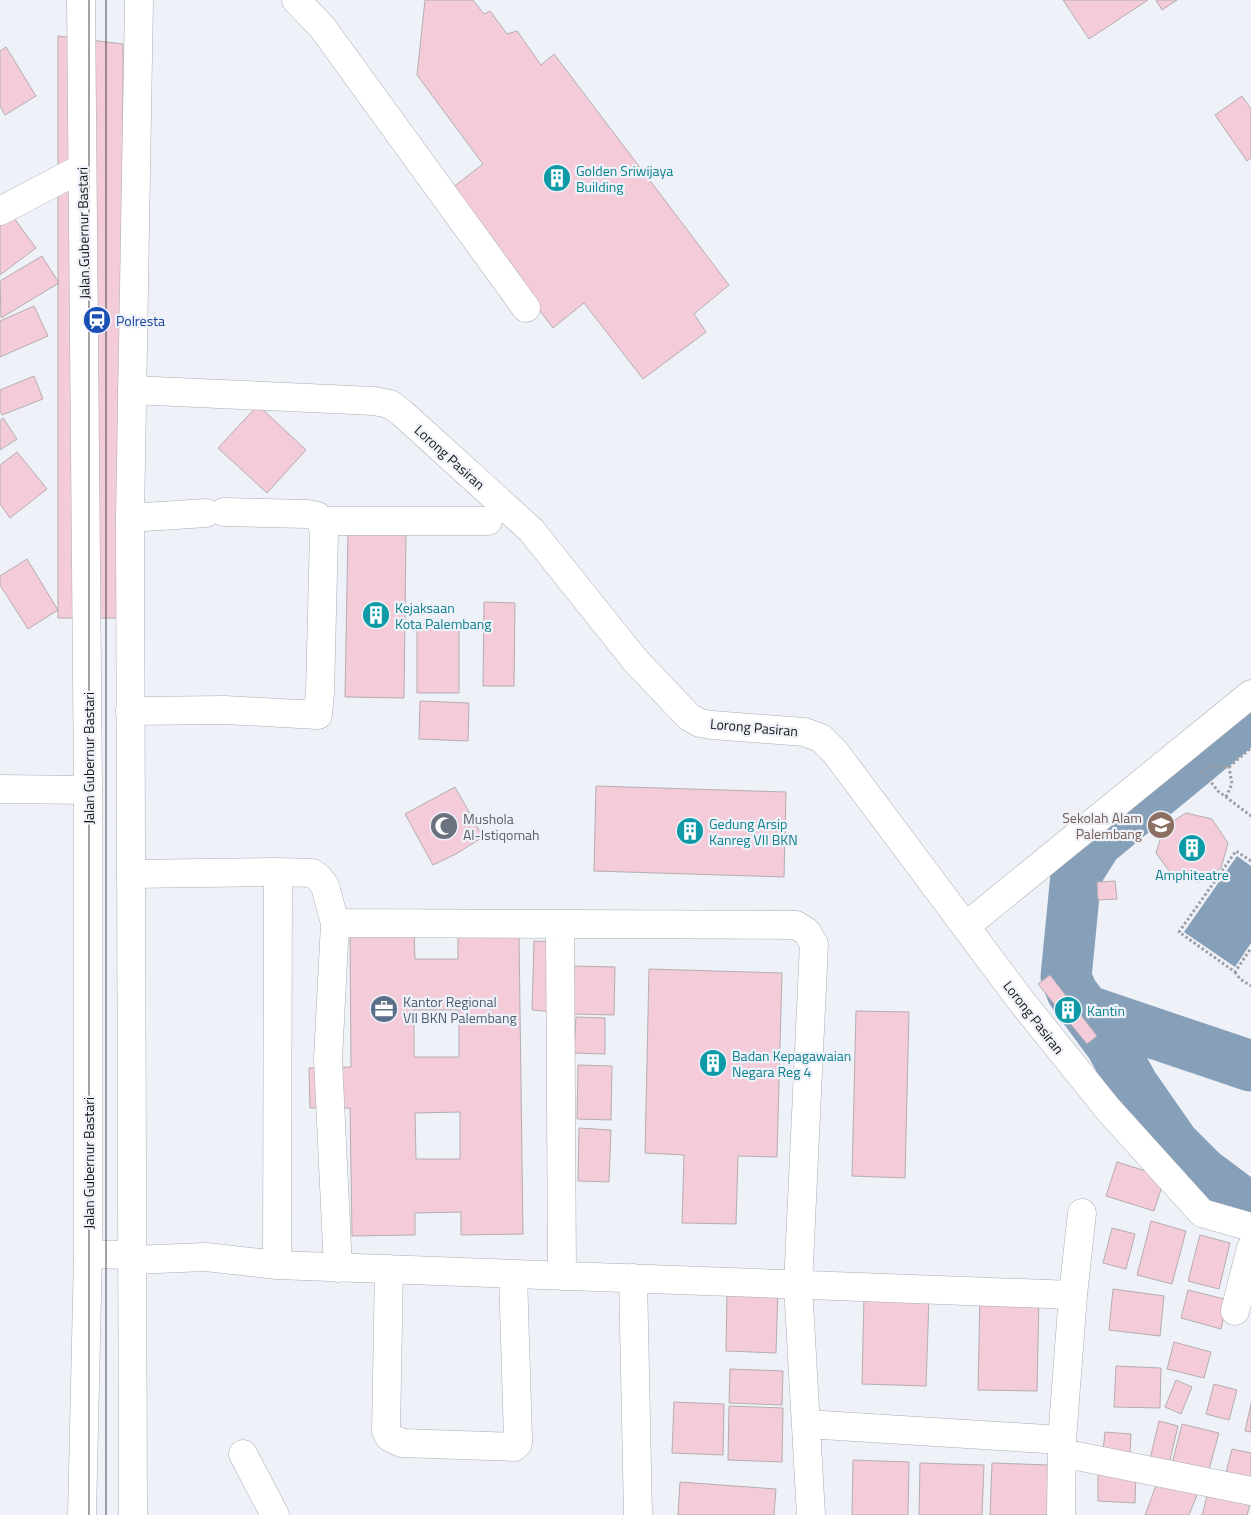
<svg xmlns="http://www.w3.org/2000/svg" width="1251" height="1515" viewBox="0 0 1251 1515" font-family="'Titillium Web',sans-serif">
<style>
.water{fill:#86a0ba}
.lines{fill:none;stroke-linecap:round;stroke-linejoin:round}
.river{stroke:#86a0ba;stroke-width:51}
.building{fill:#f3cbd9;stroke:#b5adaf;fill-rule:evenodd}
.minor-casing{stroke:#abadb4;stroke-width:29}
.highway-casing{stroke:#abadb4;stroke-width:29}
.path{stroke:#9d9ea4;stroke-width:3;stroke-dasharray:2.5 2.5;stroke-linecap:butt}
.minor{stroke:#fff;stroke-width:28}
.highway{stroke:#fff;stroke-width:28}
.tram{stroke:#46464a;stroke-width:1}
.labels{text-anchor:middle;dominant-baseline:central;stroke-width:4.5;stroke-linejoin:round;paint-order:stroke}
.culture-label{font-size:14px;fill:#0d838f;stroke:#eff1f9;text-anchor:start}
.street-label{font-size:14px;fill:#151518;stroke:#eff1f9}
.transit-label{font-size:14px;fill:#164399;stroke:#eff1f9;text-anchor:start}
.education-label{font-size:14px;fill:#785e54;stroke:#eff1f9;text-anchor:end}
.worship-label{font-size:14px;fill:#5b616d;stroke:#eff1f9;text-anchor:start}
.service-label{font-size:14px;fill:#4e5e75;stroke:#eff1f9;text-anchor:start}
</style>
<rect width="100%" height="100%" fill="#eff1f9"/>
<path class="water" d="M1237,856l14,10v77l-16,24 -51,-35z"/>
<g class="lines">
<path class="river" d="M1251,715l-154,127 -21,33 -10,102 6,15 39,53 22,40 41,59 29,29 44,33 4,1
M1085,1010l166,56"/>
</g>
<path class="building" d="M425,0h48l11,14 6,-3 17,23 10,-3 24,34 13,-11 175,231 -35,29 12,18 -63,47 -59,-76 -31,25 -105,-137 35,-27 -66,-89z
M1063,0h85l-59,39z
M1156,0h21l-15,10z
M58,36l65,8v574h-65z
M6,47l30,49 -31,19 -5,-9v-55z
M1242,96l9,13v49l-4,3 -32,-46z
M11,214l25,34 -36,27v-52z
M42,256l17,27 -58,35 -1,-37z
M34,306l14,30 -48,21v-36z
M34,376l9,23 -41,16 -2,-5v-20z
M258,405l48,45 -39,43 -49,-45z
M3,418l14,21 -17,11v-29z
M17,452l30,37 -37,29 -10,-14v-39z
M348,531l58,2 -2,165 -59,-1z
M27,559l31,51 -30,19 -28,-44v-9z
M484,602l31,1 -1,83h-31z
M417,624l42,1v68h-42z
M420,701l49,2 -1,38 -49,-2z
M596,786l190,6 -2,85 -190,-6z
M455,787l28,50 -27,17 -23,11 -28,-51z
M1186,813l26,6 16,24 -7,25 -22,14 -25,-4 -18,-25 8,-26z
M1115,881l2,18 -19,1 -1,-18z
M350,933h64l1,26h43v-25h61l4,300 -62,1v-23l-46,1v22l-63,1 -2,-128h-40l-1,-40 42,-1zM414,1010h45v47h-45zM460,1112v47h-44l-1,-46z
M534,941l22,1 -1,70 -23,-2z
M574,966l41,1 -1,48 -41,-1z
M649,969l133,4 -5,184 -39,-1 -2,68 -54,-1 2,-68 -39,-2z
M1050,975l47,61 -10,8 -49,-60z
M856,1011l53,1 -4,166 -53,-2z
M576,1017l29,1v36l-31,-1z
M578,1065l34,1 -1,54 -34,-1z
M579,1128l32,2 -2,52 -31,-1z
M1117,1162l48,15 -11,34 -48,-15z
M1151,1221l35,10 -14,53 -35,-9z
M1112,1228l23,6 -9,35 -23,-6z
M1200,1235l30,8 -11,46 -31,-8z
M1113,1289l51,7 -4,40 -51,-6z
M1188,1290l40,10 -7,29 -40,-11z
M727,1291l51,1 -2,61 -50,-2z
M980,1294l59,2 -2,95 -59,-1z
M864,1296l65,2 -3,88 -64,-2z
M1174,1342l37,10 -7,26 -37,-9z
M1116,1366l45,2 -1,40 -46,-1z
M730,1369l53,2 -1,34 -53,-2z
M1176,1380l16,7 -11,27 -16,-7z
M1214,1384l23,6 -8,30 -23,-6z
M674,1402l50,2 -1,51 -51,-2z
M1251,1404v28l-6,-1z
M729,1406l54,2 -1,54 -54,-2z
M1159,1421l19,5 -9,38 -19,-5z
M1182,1424l37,9 -11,40 -36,-9z
M1105,1432l26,2 -1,19 -27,-2z
M1232,1449l19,4v35l-27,-7z
M853,1460l56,2 -1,53h-56z
M920,1463l64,2 -2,50h-63z
M992,1463l57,2 -1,50h-58z
M1098,1470l38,2 -1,31 -37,-2z
M1160,1475l39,15 -10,25h-44z
M680,1482l96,7 -2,26h-96z
M1208,1493l42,11 -3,11h-45z"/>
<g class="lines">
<defs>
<path id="minor" d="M296,0l26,27 204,281
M0,211l82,-43
M132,390l242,11 16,3 12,9 129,117 104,130 54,57 11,6 12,2 92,7 17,6 14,14 187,250 86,107 94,104 49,14
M130,518l76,-5
M321,521h167
M130,711l95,-1 93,5 2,-22 4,-161 -3,-11 -4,-5 -10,-2 -83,-2
M0,789l88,1
M131,874l147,-2 34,1 7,5 6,8 10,37 461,2 11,7 7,12 -16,341 13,230
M335,923l-7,136 10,209
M560,925l2,351
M966,926l285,-232
M132,1260l74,-3 71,8 796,30
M277,1265l1,-393
M389,1269l-3,162 3,6 13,6 112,4 4,-4v-4l-5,-165
M633,1278l5,237
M1235,1311l16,-63
M806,1424l256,16
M1062,1453l189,38
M243,1454l32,61
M1061,1515l1,-75 11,-145 9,-82"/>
<path id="highway" d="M81,0l7,790v464l-6,261
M88,1254l44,1
M133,1515l-3,-997 9,-518"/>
</defs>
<use href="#minor" class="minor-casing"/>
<use href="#highway" class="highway-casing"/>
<path class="path" d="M1209,767h20l22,-19
M1202,771l16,20 33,25
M1226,797l6,-13 -3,-17
M1251,861l-15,-10 -57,81 56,40 16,-24
M1235,972l5,7 11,7"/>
<use href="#minor" class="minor"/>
<use href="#highway" class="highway"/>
<path class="tram" d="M89,1515v-1515
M106,1515v-1515"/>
</g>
<defs>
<symbol id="building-disc" viewBox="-11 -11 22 22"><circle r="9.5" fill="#0f9aa8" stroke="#eff1f9"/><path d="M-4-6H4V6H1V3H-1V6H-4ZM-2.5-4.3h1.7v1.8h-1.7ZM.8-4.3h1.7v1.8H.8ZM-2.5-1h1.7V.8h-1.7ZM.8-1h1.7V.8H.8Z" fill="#fff"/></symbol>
<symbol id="station-disc" viewBox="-11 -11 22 22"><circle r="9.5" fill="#1a4fb4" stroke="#eff1f9"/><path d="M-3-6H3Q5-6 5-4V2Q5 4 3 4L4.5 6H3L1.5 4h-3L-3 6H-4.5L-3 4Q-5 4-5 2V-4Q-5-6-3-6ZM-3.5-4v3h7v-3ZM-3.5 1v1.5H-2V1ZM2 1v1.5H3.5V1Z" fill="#fff"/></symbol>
<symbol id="school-disc" viewBox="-11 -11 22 22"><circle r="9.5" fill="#8d6e63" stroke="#eff1f9"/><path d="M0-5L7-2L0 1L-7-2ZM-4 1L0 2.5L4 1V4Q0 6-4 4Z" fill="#fff"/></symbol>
<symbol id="mosque-disc" viewBox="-11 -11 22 22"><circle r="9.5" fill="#6b7280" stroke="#eff1f9"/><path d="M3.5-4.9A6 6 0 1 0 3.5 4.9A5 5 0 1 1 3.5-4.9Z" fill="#fff"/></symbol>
<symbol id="office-disc" viewBox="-11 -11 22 22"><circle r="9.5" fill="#5c6f8a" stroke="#eff1f9"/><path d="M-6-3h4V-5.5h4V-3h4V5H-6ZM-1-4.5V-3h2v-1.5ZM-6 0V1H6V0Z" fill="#fff"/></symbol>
</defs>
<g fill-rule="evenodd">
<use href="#building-disc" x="541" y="162" width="32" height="32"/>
<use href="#station-disc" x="81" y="304" width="32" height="32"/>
<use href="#building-disc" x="360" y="599" width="32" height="32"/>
<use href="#school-disc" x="1145" y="809" width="32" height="32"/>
<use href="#mosque-disc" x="428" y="810" width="32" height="32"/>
<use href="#building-disc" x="674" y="815" width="32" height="32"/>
<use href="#building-disc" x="1176" y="832" width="32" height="32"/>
<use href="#office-disc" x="368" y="993" width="32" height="32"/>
<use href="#building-disc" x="1052" y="994" width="32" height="32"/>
<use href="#building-disc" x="697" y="1047" width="32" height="32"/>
</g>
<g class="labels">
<g class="culture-label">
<text x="576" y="170">Golden Sriwijaya<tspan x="576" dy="16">Building</tspan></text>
<text x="395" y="607">Kejaksaan<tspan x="395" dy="16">Kota Palembang</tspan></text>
<text x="709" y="823">Gedung Arsip<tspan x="709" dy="16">Kanreg VII BKN</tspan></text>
<text x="1192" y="874" text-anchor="middle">Amphiteatre</text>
<text x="1087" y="1010">Kantin</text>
<text x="732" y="1055">Badan Kepagawaian<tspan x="732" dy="16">Negara Reg 4</tspan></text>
</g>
<g class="street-label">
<text transform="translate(83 233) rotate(-91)">Jalan Gubernur Bastari</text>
<text transform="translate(450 457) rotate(42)">Lorong Pasiran</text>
<text transform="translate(754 727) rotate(5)">Lorong Pasiran</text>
<text transform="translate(88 758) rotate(-90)">Jalan Gubernur Bastari</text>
<text transform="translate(1034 1017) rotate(52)">Lorong Pasiran</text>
<text transform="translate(88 1163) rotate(-90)">Jalan Gubernur Bastari</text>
</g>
<g class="transit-label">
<text x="116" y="320">Polresta</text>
</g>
<g class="education-label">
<text x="1142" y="817">Sekolah Alam<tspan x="1142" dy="16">Palembang</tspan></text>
</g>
<g class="worship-label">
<text x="463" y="818">Mushola<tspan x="463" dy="16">Al-Istiqomah</tspan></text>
</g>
<g class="service-label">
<text x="403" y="1001">Kantor Regional<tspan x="403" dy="16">VII BKN Palembang</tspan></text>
</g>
</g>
</svg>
